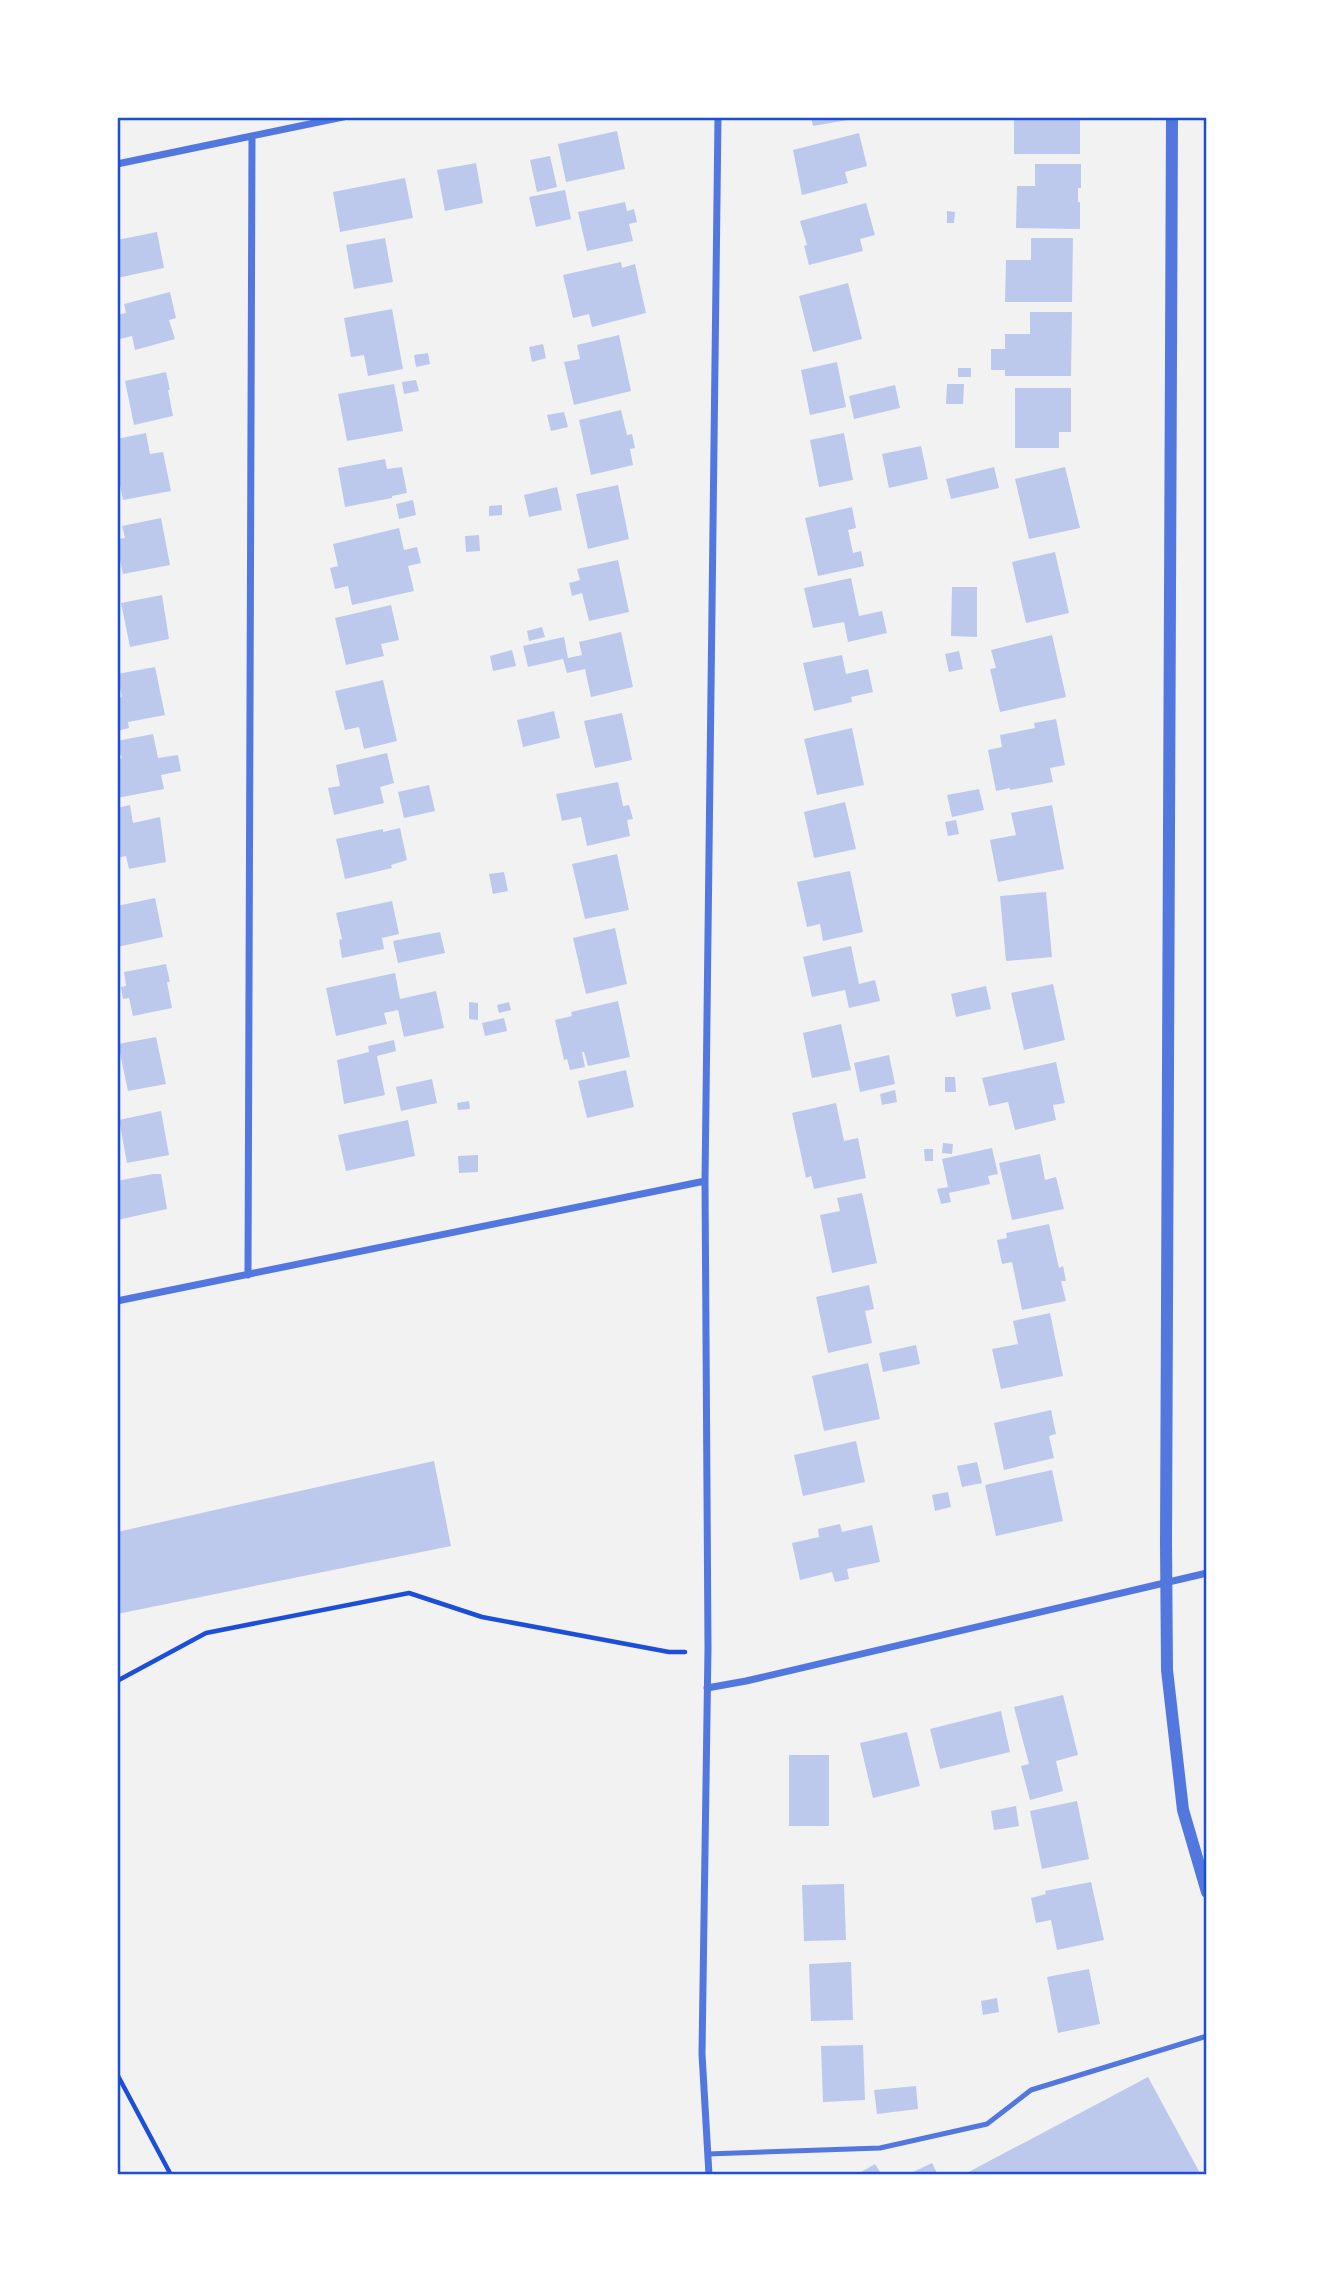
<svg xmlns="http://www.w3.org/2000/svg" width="1324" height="2292" viewBox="0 0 1324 2292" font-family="'Fira Sans Condensed',sans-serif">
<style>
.building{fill:#bdc9ec}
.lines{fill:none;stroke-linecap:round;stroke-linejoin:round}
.path{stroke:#1d4ed8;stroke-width:4.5}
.service{stroke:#5277de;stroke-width:5}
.minor{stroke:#5277de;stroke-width:7}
.tertiary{stroke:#5277de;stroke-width:12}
.neatline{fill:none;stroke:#1d4ed8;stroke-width:2.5}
</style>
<rect width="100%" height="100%" fill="#f2f2f2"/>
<path class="building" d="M811,117h42l1,2 -41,7z
M1014,117h66v37h-66z
M617,131l8,38 -59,13 -8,-38z
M859,133l8,33 -22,6 3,11 -46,12 -9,-45z
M550,156l7,31 -20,5 -7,-32z
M476,163l7,40 -38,8 -8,-41z
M1035,164h46v24h-3v14h2v27l-64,-1 1,-42h18z
M405,178l8,40 -73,14 -7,-40z
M565,190l6,29 -35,8 -7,-30z
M625,202l2,9 7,-2 3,13 -8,2 4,17 -46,10 -9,-39z
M866,203l9,32 -15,4 3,12 -54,14 -5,-19 3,-1 -7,-24z
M947,211l8,1 -1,11h-7z
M157,232l7,36 -47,10v-38z
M385,238l8,44 -39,7 -8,-44z
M1031,238h42l-1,64h-67l1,-42h25z
M621,262l1,6 13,-4 11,49 -54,14 -3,-13 -16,4 -10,-43z
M848,283l14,56 -49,13 -14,-56z
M170,292l6,26 -7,2 6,19 -40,11 -3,-14 -12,3 -3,-24 9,-2 -2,-9z
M392,309l11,60 -35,7 -4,-21 -13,2 -7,-39z
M1030,312h42l-1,64h-66v-6h-14v-21h14v-15h25z
M619,335l12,56 -57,14 -10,-43 16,-3 -3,-14z
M543,344l3,14 -14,4 -3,-15z
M428,353l2,11 -14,3 -2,-12z
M837,362l9,45 -36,8 -9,-45z
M958,368h13v9h-13z
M166,372l4,18h-2l5,26 -39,9 -9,-44z
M416,380l3,11 -15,3 -2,-12z
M394,384l9,47 -56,10 -9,-47z
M947,384h17l-1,20h-17z
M895,385l5,23 -46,11 -5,-23z
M1015,388h56v44h-12v16h-44z
M621,410l6,25 5,-1 3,14 -5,1 3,16 -42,10 -12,-55z
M564,412l4,15 -17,4 -4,-16z
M146,433l4,21 13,-2 8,39 -48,9 -6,-29v-32z
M844,433l9,47 -34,7 -9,-47z
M921,446l7,33 -39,9 -7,-34z
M385,459l2,10 15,-2 5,26 -15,3v2l-47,9 -7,-39z
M994,467l5,21 -48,11 -5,-20z
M1065,467l15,61 -51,11 -14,-60z
M618,485l11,54 -41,10 -12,-55z
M557,487l5,23 -33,7 -5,-22z
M413,500l3,15 -17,4 -3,-15z
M502,505v10l-13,1v-10z
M852,507l4,21 -8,2 5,23 8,-2 3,15 -46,10 -13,-58z
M161,518l9,47 -47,9 -6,-28v-7l8,-1 -3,-12z
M399,528l5,22 13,-3 4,16 -13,3 6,25 -62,14 -4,-19 -13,3 -5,-21 8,-2 -5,-22z
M479,535l1,16 -14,1 -1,-16z
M1055,552l14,61 -43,10 -14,-61z
M618,560l11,52 -40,9 -7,-28 -10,3 -3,-13 11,-3 -3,-11z
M851,578l8,38 23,-5 5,22 -39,9 -4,-20 -31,6 -9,-40z
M952,587h25v50l-26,-1z
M162,595l7,44 -39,8 -9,-44z
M391,605l8,35 -18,4 3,12 -38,9 -11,-47z
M542,627l3,10 -16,4 -2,-10z
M621,632l12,55 -42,10 -6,-28 -18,4 -4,-14 -35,8 -5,-21 41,-9 4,21 14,-3 -3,-13z
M1052,635l14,62 -66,15 -10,-43 6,-1 -5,-18z
M512,650l4,16 -23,5 -3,-15z
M959,651l4,18 -14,3 -4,-18z
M842,655l4,19 22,-5 5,23 -22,5 1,5 -38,9 -11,-48z
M155,667l10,48 -37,7 1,6 -12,3v-33l5,-1 -5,-23z
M383,680l14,61 -33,8 -5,-22 -14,3 -10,-39z
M554,711l6,27 -37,9 -6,-27z
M622,713l10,47 -37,8 -11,-47z
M1056,719l9,46 -15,3 3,14 -43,8v-2l-14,3 -8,-41 14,-3 -2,-12 35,-7 -1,-5z
M852,728l12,57 -47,10 -13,-56z
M153,734l5,24 20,-3 3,16 -20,4 3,14 -47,9v-39l5,-1 -1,-3 -4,1v-15z
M387,753l7,30 -14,4 4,16 -50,12 -6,-27 12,-2 -4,-21z
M618,782l5,24 6,-1 4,14 -6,1 3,16 -43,10 -6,-29 -19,4 -6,-27z
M429,785l6,26 -31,7 -6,-26z
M979,789l5,21 -32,7 -5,-22z
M845,802l11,47 -42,9 -10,-46z
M130,805l3,18 27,-6 6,45 -37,7 -3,-13 -9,2v-50z
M1052,805l12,64 -66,13 -8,-42 26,-5 -5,-22z
M956,820l3,14 -11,2 -3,-14z
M400,828l7,32 -16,5 1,3 -47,11 -9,-40 47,-10v3z
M617,854l12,56 -44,9 -13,-55z
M850,871l13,61 -40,9 -3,-17 -13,3 -10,-45z
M504,872l4,19 -15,3 -4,-20z
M1046,892l6,65 -46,4 -6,-65z
M155,898l8,39 -46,10v-41z
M392,901l7,33 -17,4 2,11 -42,9 -3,-18 3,-1 -6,-26z
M615,928l12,56 -41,10 -13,-56z
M440,932l5,21 -47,10 -5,-22z
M851,946l8,38 16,-4 5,21 -31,7 -4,-18 -33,7 -9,-40z
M166,964l4,18h-3l5,26 -39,8 -4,-18 -6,1 -2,-12 5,-1 -2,-14z
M395,973l5,26 36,-8 8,37 -40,9 -6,-27 -14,3 3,11 -51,12 -10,-48z
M1053,984l12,56 -41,10 -13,-57z
M986,986l5,23 -35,8 -5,-23z
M618,1001l12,56 -42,9 -4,-14h-2l3,15 -15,3 -3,-11 -3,1 -9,-40 17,-4 -1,-4z
M469,1002l9,1v17l-9,-1z
M509,1002l2,8 -12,3 -2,-8z
M504,1018l3,13 -22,5 -3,-13z
M841,1024l10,46 -39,8 -9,-45z
M156,1037l10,47 -38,7 -10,-47z
M394,1040l2,11 -19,5 8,39 -41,9 -7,-44 32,-8 -1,-6z
M889,1055l6,29 -35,8 -6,-29z
M1056,1062l9,41 -12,2 3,15 -41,10 -7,-28 -19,4 -7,-28z
M626,1070l8,37 -47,11 -9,-37z
M945,1077h10l1,15h-11z
M432,1079l5,24 -36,8 -5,-24z
M895,1090l2,12 -15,3 -2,-11z
M469,1101l1,8 -12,1 -1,-7z
M836,1103l8,38 14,-3 8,40 -52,11 -3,-13 -5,2 -14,-65z
M161,1111l8,44 -42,8 -8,-43z
M408,1120l7,36 -69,15 -8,-36z
M943,1143l10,1 -1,10 -10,-1z
M992,1148l6,26 -10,2 2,8 -41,9 2,9 -10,2 -4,-15 11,-2 -6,-28z
M924,1149h9v12h-8z
M1040,1154l5,26 11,-3 8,32 -52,11 -13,-57z
M478,1155v17l-19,1 -1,-17z
M153,1174h8l6,35 -50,11v-39z
M862,1193l15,70 -45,10 -12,-58 20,-4 -3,-13z
M1049,1224l10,44 4,-2 3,15h-5l5,20 -44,9 -10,-48 -10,2 -5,-24 10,-2 -1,-5z
M869,1285l5,24 -9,2 7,32 -44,10 -12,-56z
M1050,1313l13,63 -62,13 -9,-40 26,-5 -5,-23z
M916,1345l4,19 -37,8 -4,-19z
M868,1363l12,56 -56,12 -12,-55z
M1051,1410l5,24 -7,2 5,22 -50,12 -10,-47z
M856,1441l9,41 -62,14 -9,-41z
M434,1461l17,85 -334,68v-82z
M977,1462l5,21 -20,4 -5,-21z
M1052,1470l11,51 -67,15 -11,-51z
M948,1492l3,15 -16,4 -3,-16z
M840,1524l2,8 30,-7 8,37 -33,7 2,10 -14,3 -3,-10 -32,8 -8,-37 27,-6 -1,-8z
M1063,1695l15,60 -22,6 7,30 -33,9 -9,-34 8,-2 -15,-57z
M1001,1711l9,41 -70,17 -10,-40z
M907,1732l13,54 -47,12 -13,-55z
M789,1755h40v71h-40z
M1077,1801l12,58 -47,10 -12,-58z
M1016,1806l3,20 -25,4 -3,-19z
M1091,1882l13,58 -47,10 -6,-30 -15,3 -5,-25 15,-4 -1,-3z
M844,1884l2,56 -42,1 -2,-56z
M851,1962l2,58 -42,1 -2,-57z
M1089,1969l11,55 -42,9 -11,-56z
M997,1998l2,14 -16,3 -2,-14z
M863,2045l2,55 -42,2 -2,-56z
M1148,2077l53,98h-238z
M916,2086l2,23 -41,5 -3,-24z
M932,2163l6,12h-31z
M875,2164l7,11h-26z"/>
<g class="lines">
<path class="path" d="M117,1681l89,-48 203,-40 73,24 187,35h16
M117,2074l54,101"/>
<path class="service" d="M708,2154l172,-6 107,-24 44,-34 176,-54"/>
<path class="minor" d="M117,164l226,-47
M248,1275l4,-1138
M117,1301l588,-120
M707,1688l39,-7 461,-108
M709,2175l-7,-121 6,-406 -3,-467 13,-1064"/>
<path class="tertiary" d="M1172,117l-6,1426 1,127 16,140 24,82"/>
</g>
<rect width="1324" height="2292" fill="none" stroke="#ffffff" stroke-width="238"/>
<rect x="119" y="119" width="1086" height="2054" class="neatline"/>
</svg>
